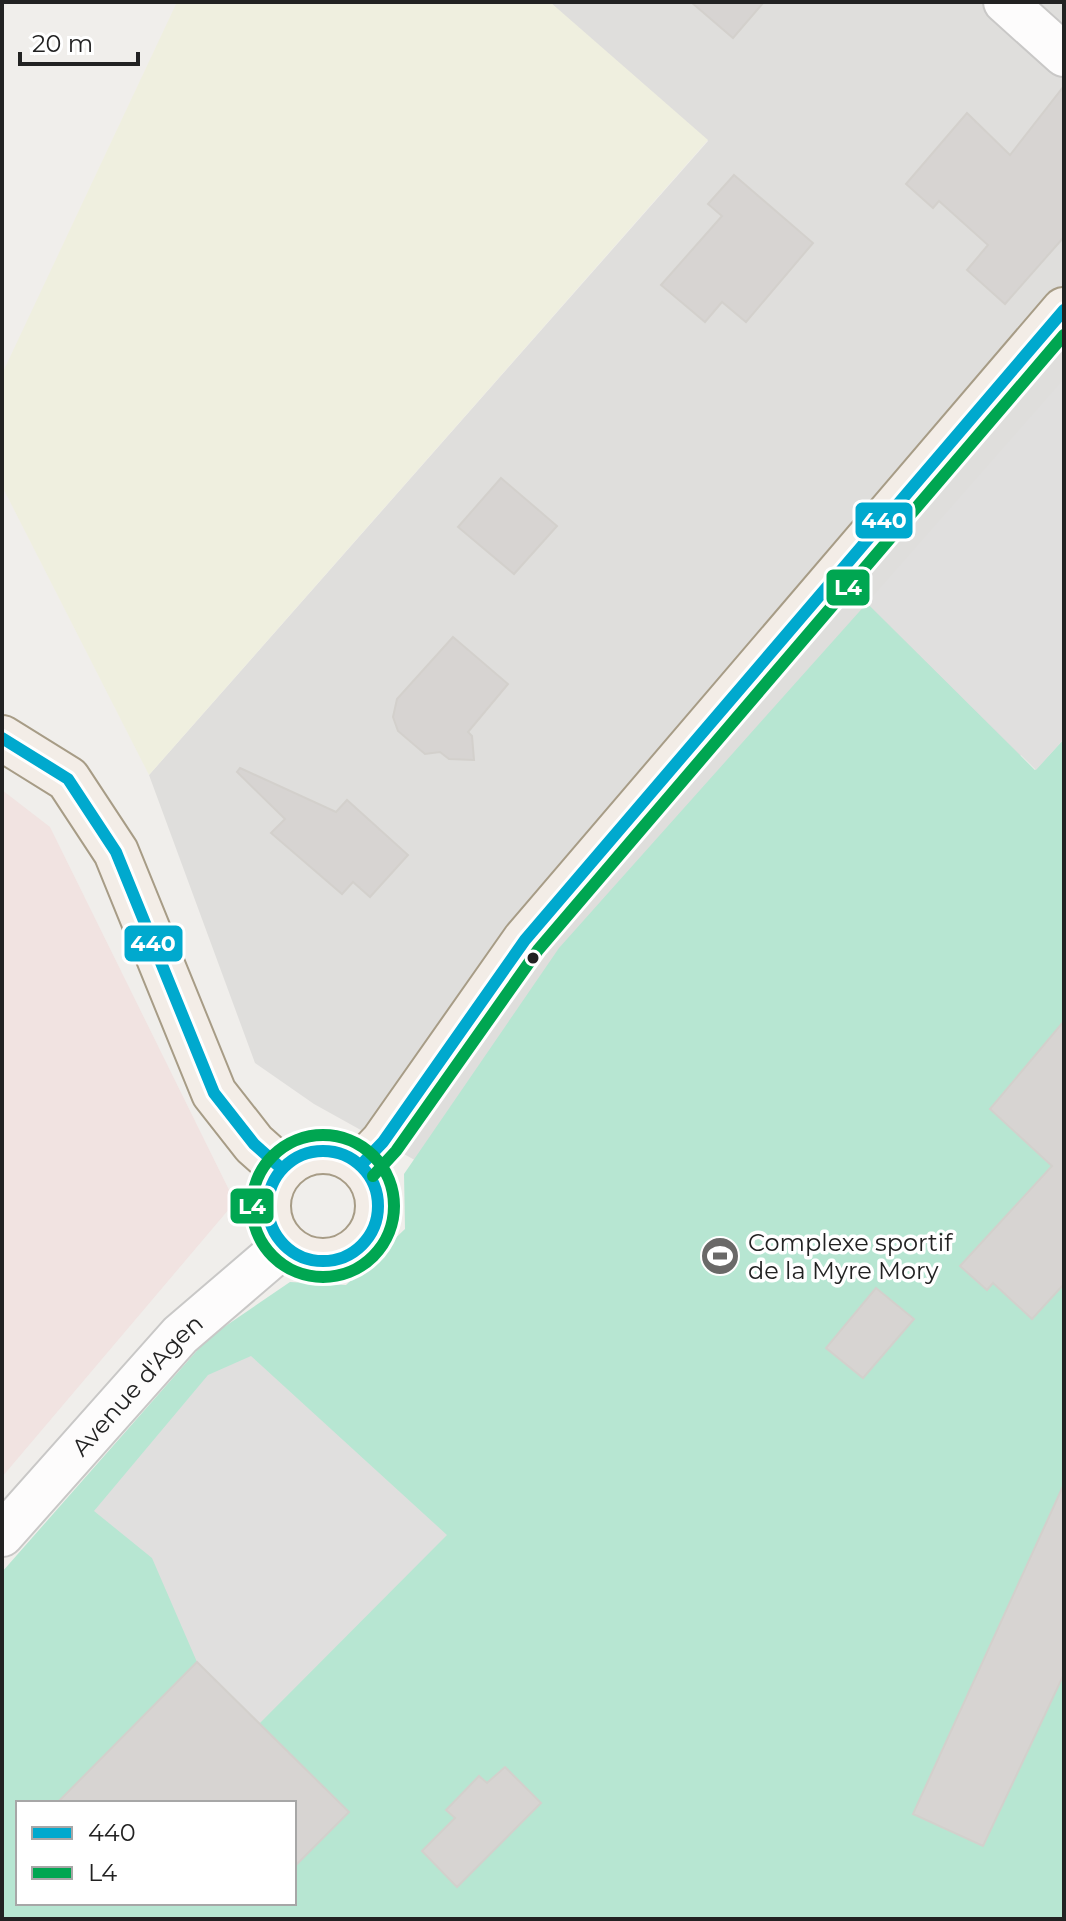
<svg xmlns="http://www.w3.org/2000/svg" width="1066" height="1921" viewBox="0 0 1066 1921" font-family="Montserrat,sans-serif">
<style>
.residential{fill:#dfdedc}
.commercial{fill:#f1e3e1}
.farmland{fill:#efefdf}
.pitch{fill:#b7e6d2;fill-rule:evenodd}
.parking{fill:#e0dfde}
.building{fill:#d7d4d2;stroke:#d3d0cc;stroke-width:2}
.lines{fill:none;stroke-linecap:round;stroke-linejoin:round}
.minor-casing{stroke:#c9c8c7;stroke-width:46}
.major-casing{stroke:#a79c86;stroke-width:48}
.minor{stroke:#fdfcfc;stroke-width:42}
.major{stroke:#f3ede7;stroke-width:44}
.bus-1-casing{stroke:#fff;stroke-width:18}
.bus-2-casing{stroke:#fff;stroke-width:18}
.bus-1{stroke:#00a9ce;stroke-width:12}
.bus-2{stroke:#00a651;stroke-width:12}
.bus-dot{fill:#222;stroke:#fff;stroke-width:3}
.labels{text-anchor:middle;dominant-baseline:central;stroke-width:7;stroke-linejoin:round;paint-order:stroke}
.poi-label{font-size:24px;fill:#222;stroke:#fff;text-anchor:start}
.street-label{font-size:24px;fill:#222;stroke:#fff}
.line-badge{stroke:#fff;stroke-width:3}
.badge-label{font-size:22px;text-anchor:middle;font-weight:bold;fill:#fff}
</style>
<rect width="100%" height="100%" fill="#f0eeeb"/>
<path class="residential" d="M548,2h516v716l-60,52 -460,462 -230,-128 -59,-41 -106,-288 559,-634z"/>
<path class="commercial" d="M2,790l48,37 185,375 -233,275z"/>
<path class="farmland" d="M177,2h373l158,138 -559,635 -147,-289v-112z"/>
<path class="pitch" d="M867,603l168,167 29,-31v1180h-1062v-347l206,-234 82,-56 56,3 59,-56 -1,-55 155,-226zM18,1803h276v100h-276z"/>
<path class="parking" d="M1064,379v360l-28,31 -169,-167z
M251,1356l196,179 -188,189 -62,-62 -45,-104 -58,-47 114,-136z"/>
<path class="building" d="M691,2h73l-31,36z
M1064,86v151l-59,67 -38,-34 21,-25 -49,-44 -6,7 -27,-24 61,-71 43,42z
M734,175l79,68 -67,79 -24,-20 -17,20 -44,-37 61,-69 -14,-12z
M501,478l56,48 -43,48 -56,-47z
M453,637l55,47 -40,48 4,4 2,24 -25,-1 -9,-7 -15,2 -27,-23 -5,-14 4,-18z
M240,768l96,44 11,-12 61,55 -38,42 -17,-15 -11,12 -71,-61 14,-14 -48,-47z
M1064,1021v263l-32,35 -39,-36 -6,7 -27,-24 92,-100 -62,-57z
M876,1288l38,31 -51,59 -37,-30z
M1064,1484v190l-81,172 -70,-32z
M197,1662l152,150 -55,55v-64h-237z
M505,1767l36,36 -84,84 -35,-36 33,-33 -9,-8 33,-34 8,7z"/>
<g class="lines">
<defs>
<g id="minor">
<path d="M1005,2l59,53"/>
<path id="s1" d="M2,1535l178,-200 105,-90"/>
</g>
<path id="major" d="M2,738l66,41 48,73 98,241 40,51 28,25
M268 1206a55 55 0 1 1 110 0a55 55 0 1 1-110 0Z
M361,1165l22,-23 142,-202 539,-630"/>
</defs>
<use href="#minor" class="minor-casing"/>
<use href="#major" class="major-casing"/>
<use href="#minor" class="minor"/>
<use href="#major" class="major"/>
<defs>
<path id="bus-1" d="M2,738l66,41 48,73 98,241 40,51 28,25
M268 1206a55 55 0 1 1 110 0a55 55 0 1 1-110 0Z
M361,1165l22,-23 142,-202 539,-630"/>
<path id="bus-2" d="M252 1206a71 71 0 1 1 142 0a71 71 0 1 1-142 0Z
M373,1176l23,-25 142,-201 526,-615"/>
</defs>
<use href="#bus-1" class="bus-1-casing"/>
<use href="#bus-2" class="bus-2-casing"/>
<use href="#bus-1" class="bus-1"/>
<use href="#bus-2" class="bus-2"/>
</g>
<defs>
<symbol id="stadium-disc" viewBox="-11 -11 22 22"><circle r="9.5" fill="#6a6968" stroke="#fff"/><path d="M0-5a6.5 5 0 1 0 0 10a6.5 5 0 1 0 0-10ZM-3.5-1.8h7v3.6h-7Z" fill="#fff"/></symbol>
</defs>
<g fill-rule="evenodd">
<use href="#stadium-disc" x="698" y="1234" width="44" height="44"/>
</g>
<circle class="bus-dot" cx="533" cy="958" r="7"/>
<g class="labels">
<g class="poi-label">
<text x="748" y="1242">Complexe sportif<tspan x="748" dy="28">de la Myre Mory</tspan></text>
</g>
<g class="street-label">
<text stroke="none"><textPath href="#s1" startOffset="202">Avenue d'Agen</textPath></text>
</g>
</g>
<g class="line-badge">
<rect x="854" y="501" width="60" height="39" rx="8" fill="#00a9ce"/>
<rect x="825" y="568" width="46" height="39" rx="8" fill="#00a651"/>
<rect x="123" y="924" width="61" height="39" rx="8" fill="#00a9ce"/>
<rect x="229" y="1187" width="46" height="38" rx="8" fill="#00a651"/>
</g>
<g class="badge-label">
<text x="884" y="528">440</text>
<text x="848" y="595">L4</text>
<text x="153" y="951">440</text>
<text x="252" y="1214">L4</text>
</g>
<rect width="1066" height="1921" fill="none" stroke="#222222" stroke-width="8"/>
<rect x="16" y="1801" width="280" height="104" fill="#ffffff" stroke="#a7a7a7" stroke-width="2"/>
<rect x="32" y="1827" width="40" height="12" fill="#00a9ce" stroke="#a7a7a7" stroke-width="2"/>
<text x="88" y="1841" font-size="24" fill="#222222">440</text>
<rect x="32" y="1867" width="40" height="12" fill="#00a651" stroke="#a7a7a7" stroke-width="2"/>
<text x="88" y="1881" font-size="24" fill="#222222">L4</text>
<path d="M20 52v12h118v-12" fill="none" stroke="#222222" stroke-width="4"/>
<text x="32" y="52" font-size="24" fill="#222222" stroke="#ffffff" stroke-width="6" paint-order="stroke">20 m</text>
</svg>
